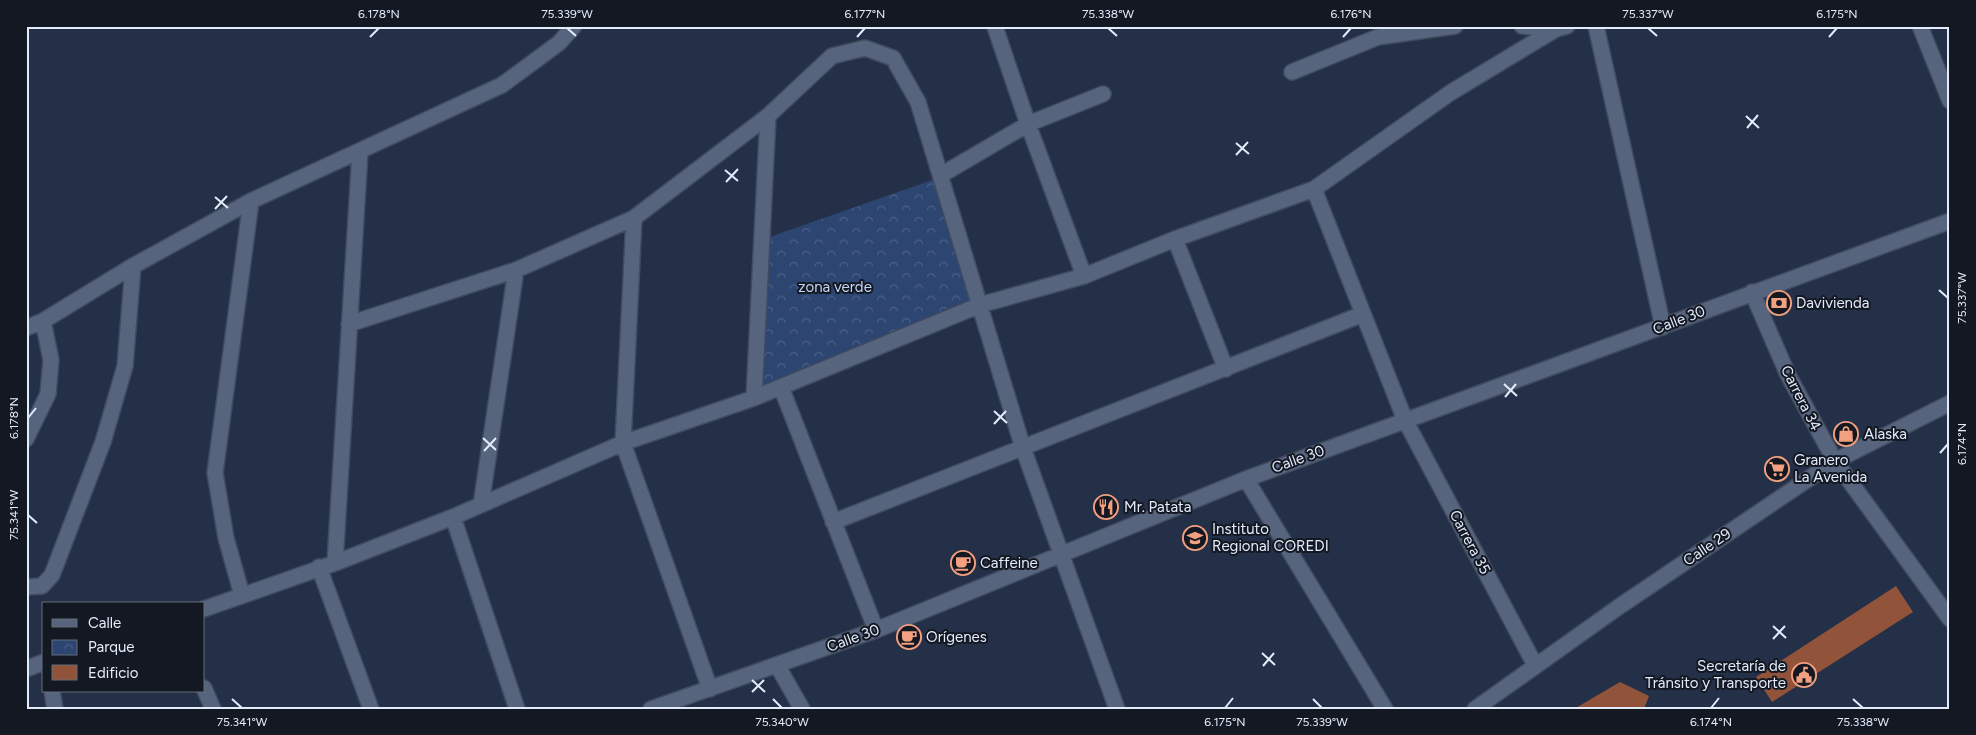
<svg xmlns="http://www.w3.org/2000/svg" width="1976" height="735" viewBox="0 0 1976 735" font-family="Figtree,sans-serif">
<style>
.park{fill:url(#park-crowns)}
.building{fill:#91533a}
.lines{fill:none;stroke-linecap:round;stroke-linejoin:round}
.minor-casing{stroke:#404b5e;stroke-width:18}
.minor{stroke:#56647e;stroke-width:15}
.ticks{fill:none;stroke:#e3ecfb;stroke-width:2}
.labels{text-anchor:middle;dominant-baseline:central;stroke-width:4;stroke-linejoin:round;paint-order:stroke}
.park-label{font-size:15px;fill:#c4d6f6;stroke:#131822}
.poi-label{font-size:15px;fill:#e3ecfb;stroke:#131822;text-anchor:start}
.street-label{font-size:15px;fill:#e3ecfb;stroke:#131822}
.neatline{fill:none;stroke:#e3ecfb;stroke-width:2}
.ticks-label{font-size:12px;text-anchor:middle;fill:#e3ecfb}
</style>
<defs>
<pattern id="park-crowns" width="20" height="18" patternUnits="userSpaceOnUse" patternTransform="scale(1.25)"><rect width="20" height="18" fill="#2d4571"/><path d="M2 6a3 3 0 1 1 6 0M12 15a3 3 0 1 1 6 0" fill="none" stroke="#4b6086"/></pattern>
</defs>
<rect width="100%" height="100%" fill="#243047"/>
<path class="park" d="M938,178l38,124 -219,92 7,-155z"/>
<path class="building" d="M1896,586l17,26 -141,90 -16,-25z
M1620,682l29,14 -5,13h-70z"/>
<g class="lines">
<defs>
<path id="minor" d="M1522,26l34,3
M1596,26l67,301
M1920,26l30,75
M995,27l33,97 56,152
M1292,72l86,-35 77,-11
M941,175l87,-51 75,-30
M1314,189l91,231 130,245
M634,218l-11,225 87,246
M1175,239l51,130
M1752,292l36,83 47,86 115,158
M349,324l167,-54 118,-52 134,-102 64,-60 33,-8 28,10 25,44 105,346 94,261
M26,328l17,-7 90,-55 118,-65 251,-116 57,-42 15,-17
M781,387l95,243
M754,398l14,-282
M26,439l22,-45 3,-34 -8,-39
M1246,479l139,230
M481,505l35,-235
M453,517l64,192
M833,522l530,-208
M335,563l25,-411
M319,567l52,142
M26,587l16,-1 10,-11 51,-133 22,-76 8,-100
M242,595l-16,-57 -11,-65 36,-272
M204,609l131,-46 118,-46 170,-74 131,-45 226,-93 104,-29 91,-37 139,-50 136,-96 106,-64 11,-3
M777,665l25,44
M26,669l18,-7
M204,688l9,21
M52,691l3,18
M651,709l225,-79 370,-151 704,-258
M1475,709l145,-103 215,-145 115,-58"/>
</defs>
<use href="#minor" class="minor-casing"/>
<use href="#minor" class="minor"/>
</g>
<path class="ticks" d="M567,28l9,8M1108,28l9,8M1648,28l9,8M370,37l9,-9M857,37l8,-9M1343,37l8,-9M1829,37l8,-9M1746,116l13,12M1747,128l11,-13M1236,143l13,11M1236,155l12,-13M725,170l13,11M726,182l12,-13M215,197l13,11M215,209l12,-13M1939,290l9,8M1504,384l13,12M1505,397l11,-13M994,411l13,12M28,418l8,-10M994,424l12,-13M483,438l13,12M484,451l12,-13M1940,453l8,-9M28,515l9,8M1773,626l13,12M1773,639l12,-13M1262,653l13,12M1263,666l11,-13M752,680l13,12M752,692l12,-12M232,699l10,9M773,699l9,9M1313,699l9,9M1853,699l10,9M1225,708l8,-10M1711,708l8,-10"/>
<defs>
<symbol id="bank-ring" viewBox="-11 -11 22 22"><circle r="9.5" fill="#131822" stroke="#f2a080" stroke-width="1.5"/><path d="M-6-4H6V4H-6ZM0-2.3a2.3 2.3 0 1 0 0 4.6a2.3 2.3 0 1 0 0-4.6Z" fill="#f2a080"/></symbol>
<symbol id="shop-ring" viewBox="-11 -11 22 22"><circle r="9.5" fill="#131822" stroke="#f2a080" stroke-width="1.5"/><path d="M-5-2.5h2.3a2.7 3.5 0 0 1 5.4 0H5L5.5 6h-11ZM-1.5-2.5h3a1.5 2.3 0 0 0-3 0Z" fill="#f2a080"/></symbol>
<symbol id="supermarket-ring" viewBox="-11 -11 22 22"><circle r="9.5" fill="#131822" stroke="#f2a080" stroke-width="1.5"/><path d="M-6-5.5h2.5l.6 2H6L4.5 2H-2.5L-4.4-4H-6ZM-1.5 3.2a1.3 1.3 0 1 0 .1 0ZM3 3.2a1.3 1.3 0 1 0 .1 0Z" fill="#f2a080"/></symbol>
<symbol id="restaurant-ring" viewBox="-11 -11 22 22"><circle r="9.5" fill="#131822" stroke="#f2a080" stroke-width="1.5"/><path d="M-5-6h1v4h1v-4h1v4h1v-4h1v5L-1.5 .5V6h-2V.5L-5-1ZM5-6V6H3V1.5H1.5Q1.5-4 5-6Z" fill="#f2a080"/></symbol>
<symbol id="school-ring" viewBox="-11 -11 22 22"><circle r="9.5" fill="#131822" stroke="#f2a080" stroke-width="1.5"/><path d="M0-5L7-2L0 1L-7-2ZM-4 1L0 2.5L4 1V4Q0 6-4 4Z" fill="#f2a080"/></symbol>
<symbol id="cafe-ring" viewBox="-11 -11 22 22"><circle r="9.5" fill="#131822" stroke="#f2a080" stroke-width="1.5"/><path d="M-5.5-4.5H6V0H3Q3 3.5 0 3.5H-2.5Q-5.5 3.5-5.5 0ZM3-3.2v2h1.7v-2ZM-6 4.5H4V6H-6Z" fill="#f2a080"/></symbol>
<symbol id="civic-ring" viewBox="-11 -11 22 22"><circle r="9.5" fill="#131822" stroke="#f2a080" stroke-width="1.5"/><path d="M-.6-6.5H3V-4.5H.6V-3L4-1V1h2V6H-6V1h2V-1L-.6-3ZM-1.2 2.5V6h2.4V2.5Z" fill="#f2a080"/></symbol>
</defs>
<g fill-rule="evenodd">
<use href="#bank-ring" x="1765" y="289" width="28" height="28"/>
<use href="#shop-ring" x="1832" y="420" width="28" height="28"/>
<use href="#supermarket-ring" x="1763" y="455" width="28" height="28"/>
<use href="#restaurant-ring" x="1092" y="493" width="28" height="28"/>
<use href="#school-ring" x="1181" y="524" width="28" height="28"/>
<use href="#cafe-ring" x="949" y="549" width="28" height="28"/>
<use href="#cafe-ring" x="895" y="623" width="28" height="28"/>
<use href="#civic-ring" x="1790" y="661" width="28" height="28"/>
</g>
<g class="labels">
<g class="park-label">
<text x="835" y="287">zona verde</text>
</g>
<g class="poi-label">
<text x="1796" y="303">Davivienda</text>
<text x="1864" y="434">Alaska</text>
<text x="1794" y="460">Granero<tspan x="1794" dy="17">La Avenida</tspan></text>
<text x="1124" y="507">Mr. Patata</text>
<text x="1212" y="529">Instituto<tspan x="1212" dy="17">Regional COREDI</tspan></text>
<text x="980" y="563">Caffeine</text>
<text x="926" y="637">Orígenes</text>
<text x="1786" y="666" text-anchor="end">Secretaría de<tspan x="1786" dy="17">Tránsito y Transporte</tspan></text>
</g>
<g class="street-label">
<text transform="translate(1679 320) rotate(-21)">Calle 30</text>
<text transform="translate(1801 398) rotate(63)">Carrera 34</text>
<text transform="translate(1298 459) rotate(-20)">Calle 30</text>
<text transform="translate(1470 542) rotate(62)">Carrera 35</text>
<text transform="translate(1707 547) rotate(-34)">Calle 29</text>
<text transform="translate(853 638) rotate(-20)">Calle 30</text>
</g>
</g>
<rect width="1976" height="735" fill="none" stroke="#131822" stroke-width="55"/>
<rect x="42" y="602" width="162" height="90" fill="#131822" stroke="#666d79"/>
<rect x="52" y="619" width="25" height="8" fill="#56647e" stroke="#666d79"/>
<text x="88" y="628" font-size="15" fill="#e3ecfb">Calle</text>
<rect x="52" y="640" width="25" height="15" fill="url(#park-crowns)" stroke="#666d79"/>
<text x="88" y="652" font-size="15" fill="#e3ecfb">Parque</text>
<rect x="52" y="665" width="25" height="15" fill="#91533a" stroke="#666d79"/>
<text x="88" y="678" font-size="15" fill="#e3ecfb">Edificio</text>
<rect x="28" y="28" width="1920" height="680" class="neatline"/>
<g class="ticks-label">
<text x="379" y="18">6.178°N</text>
<text x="567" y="18">75.339°W</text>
<text x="865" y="18">6.177°N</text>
<text x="1108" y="18">75.338°W</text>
<text x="1351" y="18">6.176°N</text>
<text x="1648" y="18">75.337°W</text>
<text x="1837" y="18">6.175°N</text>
<text transform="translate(1962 298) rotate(-90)" y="4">75.337°W</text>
<text transform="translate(14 418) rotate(-90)" y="4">6.178°N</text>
<text transform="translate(1962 444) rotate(-90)" y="4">6.174°N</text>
<text transform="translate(14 515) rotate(-90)" y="4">75.341°W</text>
<text x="242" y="726">75.341°W</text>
<text x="782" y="726">75.340°W</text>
<text x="1225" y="726">6.175°N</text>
<text x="1322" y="726">75.339°W</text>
<text x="1711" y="726">6.174°N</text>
<text x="1863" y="726">75.338°W</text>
</g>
</svg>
